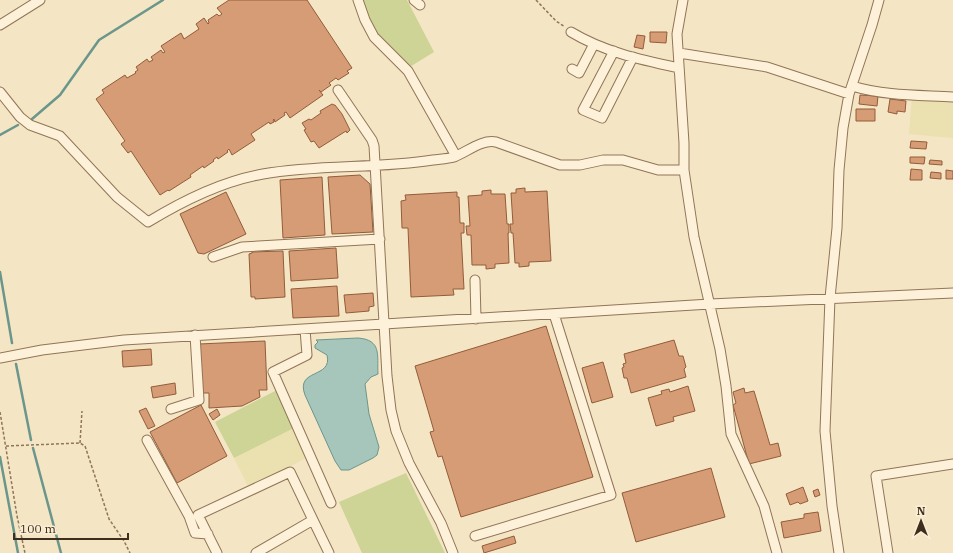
<svg xmlns="http://www.w3.org/2000/svg" width="953" height="553" viewBox="0 0 953 553" font-family="'IBM Plex Serif',serif">
<style>
.farmland{fill:#eae0b0}
.green{fill:#cdd496}
.water{fill:#a6c6bc;stroke:#6b968b}
.lines{fill:none;stroke-linecap:round;stroke-linejoin:round}
.stream{stroke:#6b968b;stroke-width:2.5}
.building{fill:#d69c75;stroke:#935c3a}
.minor-casing{stroke:#917557;stroke-width:11}
.path{stroke:#917557;stroke-width:1.5;stroke-dasharray:3 2;stroke-linecap:butt}
.minor{stroke:#fdf1d9;stroke-width:9}
</style>
<rect width="100%" height="100%" fill="#f4e5c4"/>
<path class="farmland" d="M912,96l41,3v39l-44,-4z
M294,428l14,29 -59,31 -15,-30z"/>
<path class="green" d="M362,0h45l27,52 -26,16 -31,-35 -10,-16z
M277,390l17,38 -60,30 -19,-36z
M406,473l39,80h-83l-23,-51z"/>
<path class="water" d="M358,338c24,2 19,17 20,36l-7,3 -6,7 4,30 10,33 -2,8 -4,3 -24,12h-8l-6,-9 -30,-66c-10,-27 28,-16 22,-40l-12,-7v-3l3,-3 -2,-2z"/>
<g class="lines">
<path class="stream" d="M32,119l28,-24 39,-55 64,-40
M0,135l18,-10
M0,272l12,71
M16,364l15,76
M33,448l28,105
M0,457l18,96"/>
</g>
<path class="building" d="M229,0h78l45,68 -5,3 2,2 -11,7 -2,-2 -7,5 2,2 -10,7 -2,-2 4,5 -33,23 -4,-6 -2,1 1,2 -10,7 -1,-3 -1,1 1,2 -4,2 -1,-2 -18,12 4,6 -23,15 -3,-6 -2,2 1,1 -10,7 -1,-2 -4,3 1,1 -10,7 -1,-2 -13,9 1,2 -22,14 -1,-1 -8,5 -29,-44 -3,2 -7,-9 4,-3 -29,-42 8,-6 -2,-3 23,-15 2,3 9,-5 -1,-1 3,-2 -2,-3 11,-8 2,3 4,-2 -2,-3 10,-7 2,3 2,-1 -4,-6 20,-13 3,6 15,-10 -3,-5 8,-6 4,6 1,-1 -1,-3 9,-6 2,2 3,-2 -5,-6z
M650,32h17l-1,11 -16,-1z
M637,35l8,1 -2,13 -9,-2z
M860,95l18,1 -1,10 -18,-2z
M890,99l16,2 -1,11 -8,-1v3l-9,-2z
M332,104l2,1h1l7,9 8,16 -3,3 -1,-2 -27,17 -5,-7 -3,1 -7,-12 2,-1 -4,-6 7,-4 2,1 10,-7 -1,-2z
M856,109h19v12h-19z
M911,141l16,1 -1,7 -16,-1z
M910,157h15l-1,7 -14,-1z
M930,160l12,1v4l-13,-1z
M911,169l11,1v10h-12z
M946,170l7,1v8h-7z
M931,172l10,1v6l-11,-1z
M360,175l10,9 3,48 -41,2 -4,-57z
M322,177l3,58 -42,3 -3,-58z
M525,188v4l22,-1 4,70 -22,1v4l-10,1v-4h-4l-2,-30h-2l-1,-9h3l-2,-31h5v-4z
M491,190v4h14l2,30h2v9h-1l1,30 -14,1v4l-9,1v-4h-14l-1,-30h-4l-1,-9h4l-2,-30 14,-1v-4z
M226,192l20,42 -42,20 -6,-1 -18,-39z
M457,192v5h2l1,26h4v10h-3l3,56h-11l1,6 -43,2 -3,-69h-6l-1,-27 5,-1 -1,-5z
M336,248l2,30 -47,3 -2,-30z
M283,251l2,46 -30,2v-2h-4l-2,-43 3,-1v-1z
M337,286l2,30 -46,2 -2,-29z
M373,293l1,13 -5,1v4l-23,2 -2,-18z
M546,326l47,151 -132,40 -19,-61 -4,1 -8,-25 4,-1 -19,-65z
M674,340l5,16h4l3,11 -2,2 2,8 -55,16 -4,-15h-3l-2,-10 2,-1 -1,-3 3,-1 -2,-9z
M265,341l2,49h-8l1,7 -18,9 -33,2v-15h-8l-2,-49z
M151,349l1,16 -29,2 -1,-16z
M603,362l10,35 -21,6 -10,-35z
M175,383l1,11 -23,4 -2,-11z
M688,386l7,25 -22,6 1,4 -18,5 -8,-28 14,-4 -1,-3 8,-2 1,3z
M744,388l1,5 9,-2 16,54 8,-2 3,13 -32,8 -16,-59 3,-2 -3,-11z
M201,405l26,51 -50,27 -27,-51z
M146,408l9,18 -7,3 -9,-18z
M217,409l3,6 -7,5 -4,-6z
M711,468l14,49 -89,25 -14,-49z
M803,487l5,14 -8,3 -2,-2 -8,3 -4,-11z
M818,489l2,6 -5,2 -2,-6z
M818,512l3,19 -37,7 -3,-16 23,-4v-4z
M514,536l2,7 -32,10 -2,-7z"/>
<g class="lines">
<defs>
<path id="minor" d="M358,0l7,20 9,17 34,34 48,85
M414,0l6,5
M683,0l-6,34 7,109v27l10,67 26,112 6,37 5,48 33,72 13,47
M0,25l40,-25
M571,32c33,20 71,28 108,36
M614,51l-31,59 19,8 31,-61
M679,53l88,14 82,27
M572,69l7,4 15,-29
M852,86c33,10 67,9 101,11
M338,90l34,50 2,6 13,230 4,34 5,21 13,32 32,60 12,30
M0,92l20,25 10,8 30,11 57,61 31,25c36,-22 74,-41 115,-48 56,-10 114,-5 170,-14 7,-1 14,-1 21,-3 13,-5 28,-18 42,-15l64,23h20l23,-5h20l35,10h26
M213,257l29,-10 138,-8
M475,280l1,39
M305,329l2,26 -34,17 58,131
M0,358l42,-8 82,-10 586,-36 243,-11
M171,409l28,-9 -4,-65
M147,440l42,76 6,17 13,1
M475,536l136,-41 -57,-181
M217,553l-19,-38 92,-43 23,48
M256,553l57,-33 16,33
M839,553l-7,-47 -7,-75 5,-133 7,-70 2,-58 4,-42 6,-34 23,-69 7,-25
M888,553l-12,-77 77,-12"/>
</defs>
<use href="#minor" class="minor-casing"/>
<path class="path" d="M536,0l20,21 9,6
M0,412l17,104 8,37
M80,443l2,-32
M6,446l74,-3 5,3 24,73 15,22 6,12"/>
<use href="#minor" class="minor"/>
</g>
<g transform="translate(921 521)" stroke="#faefd5" stroke-width="3" paint-order="stroke">
<path d="M0-3L7 15L0 10L-7 15Z" fill="#3f2d1d"/>
<text y="-6" font-size="11" font-weight="bold" text-anchor="middle" fill="#3f2d1d">N</text>
</g>
<path d="M14 533v6h114v-6" fill="none" stroke="#3f2d1d" stroke-width="2"/>
<text x="20" y="533" font-size="12" fill="#3f2d1d" stroke="#faefd5" stroke-width="3" paint-order="stroke">100 m</text>
</svg>
